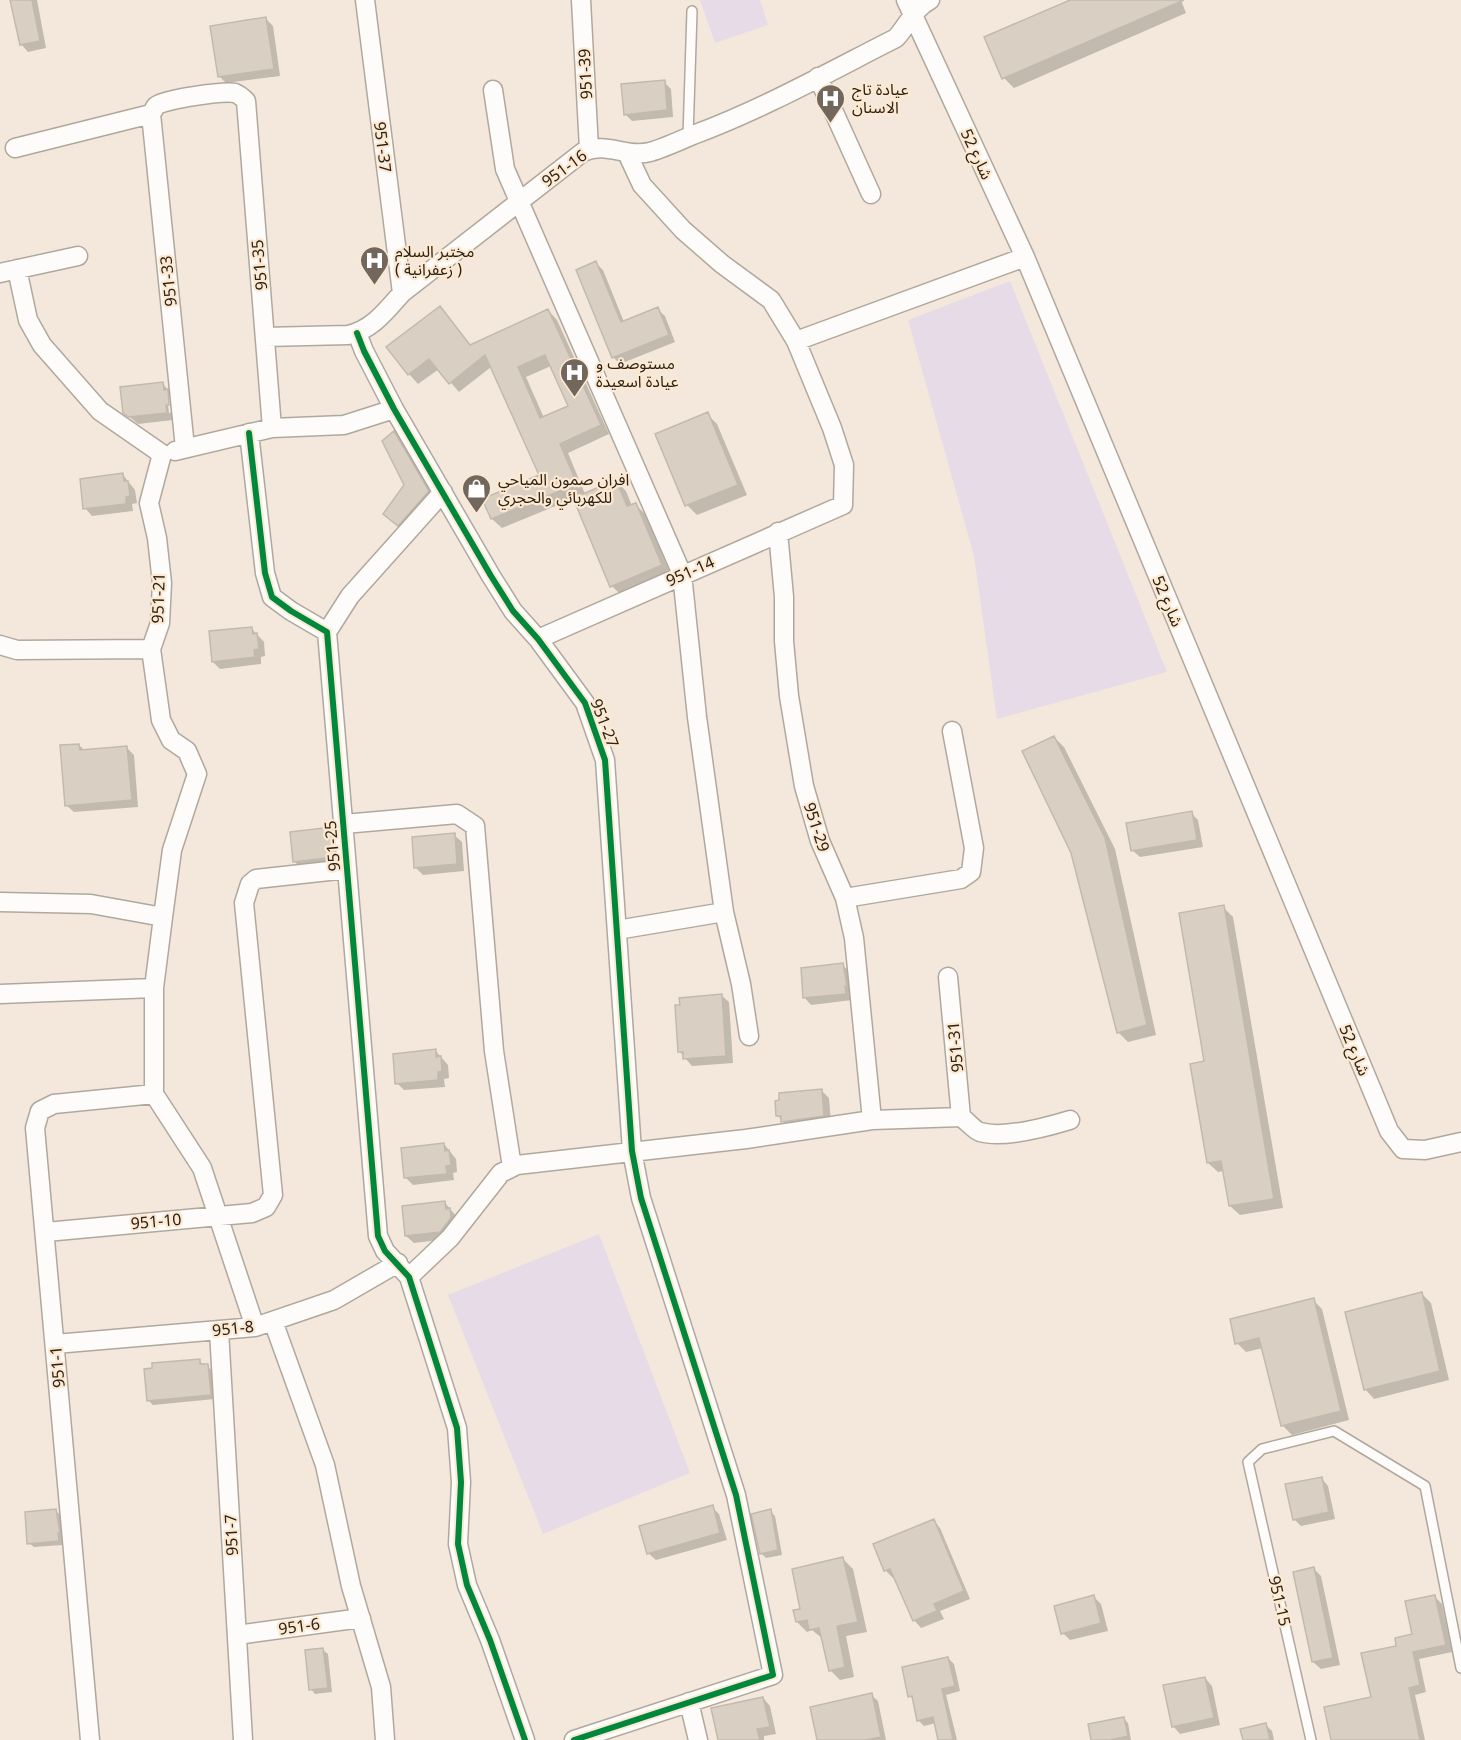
<svg xmlns="http://www.w3.org/2000/svg" width="1461" height="1740" viewBox="0 0 1461 1740" font-family="'Noto Sans','Noto Sans Arabic',sans-serif">
<style>
.green{fill:#e8dbe8}
.shadow{fill:#0003;fill-rule:evenodd}
.building{fill:#dacfc3;stroke:#c3baae;stroke-width:1.5;fill-rule:evenodd}
.lines{fill:none;stroke-linecap:round;stroke-linejoin:round}
.service-casing{stroke:#b1a89d;stroke-width:12}
.minor-casing{stroke:#b1a89d;stroke-width:21}
.service{stroke:#fdfcfa;stroke-width:9}
.minor{stroke:#fdfcfa;stroke-width:18}
.cycleway-casing{stroke:#fde9d1;stroke-width:10}
.cycleway{stroke:#00873e;stroke-width:6}
.labels{text-anchor:middle;dominant-baseline:central;stroke-width:4.5;stroke-linejoin:round;paint-order:stroke}
.street-label{font-size:16px;fill:#2b2217;stroke:#fde9d1}
.poi-label{font-size:16px;fill:#2b2217;stroke:#fde9d1;text-anchor:start}
</style>
<rect width="100%" height="100%" fill="#f3e8db"/>
<path class="green" d="M700,0h60l8,25 -53,18z
M1010,281l157,391 -170,47 -23,-163 -66,-236z
M599,1234l91,239 -147,61 -95,-239z"/>
<path class="shadow" d="M11,0h26l9,48 -18,4 -7,-8z
M1074,0h107l5,13 -172,75 -10,-10z
M266,19l7,7 7,50 -54,7 -7,-7z
M664,82l7,7 2,28 -41,4 -7,-7z
M596,263l7,7 21,52 33,-13 8,7 10,26 -55,22 -7,-7z
M440,308l31,38 77,-36 9,10 52,114 -41,19 17,41 31,-13 10,10 6,15 3,-2 10,10 26,61 -49,21 -10,-10 -37,-88 -73,30 -10,-9 49,-43 -50,-109 -32,25 -20,-23 -21,15 -9,-10zM551,366l19,41 -26,11 -18,-41z
M163,384l11,14 -1,22 -35,4 -13,-11zM166,390l4,3 2,19 -3,1z
M707,414l10,10 30,71 -50,20 -10,-10z
M394,433l7,7 34,59 -29,33 -14,-11 14,-36z
M123,475l12,15 2,13 -5,1 1,7 -41,5 -7,-8z
M251,628l13,14 1,14 -4,1v7l-41,5 -7,-7z
M1054,737l10,10 51,102 41,186 -28,7 -10,-10z
M79,745l6,6 41,-4 8,8 4,52 -64,5 -8,-7z
M1191,813l7,7 5,27 -63,10 -8,-7z
M332,828l7,8 2,28 -40,4 -7,-7z
M454,835l8,7 2,29 -41,4 -8,-8z
M1223,907l10,10 50,291 -43,7 -10,-9 -6,-35 -6,1 -10,-9 -2,-100z
M842,965l8,7 2,28 -41,5 -7,-8z
M721,995l8,7 4,61 -41,3 -13,-15z
M435,1050l13,15 1,13 -5,1 1,8 -41,3 -7,-7z
M822,1091l7,7 2,25 -41,6 -12,-13z
M444,1144l12,15 1,13 -4,1 1,7 -41,5 -8,-8z
M445,1203l12,14 -10,22 -33,4 -8,-7z
M1422,1294l9,9 18,77 -75,19 -9,-10z
M1313,1300l9,9 27,111 -57,15 -9,-9 -20,-78 -17,4 -9,-9z
M199,1361l13,9 3,29 -62,6 -5,-5z
M1321,1478l7,8 7,33 -34,7 -7,-7z
M712,1507l7,7 8,26 -71,20 -8,-7z
M56,1511l4,4 3,9v21l-29,2 -5,-4z
M770,1511l5,5 7,39 -16,3 -5,-5z
M933,1520l7,8 30,71 -30,12 4,8 -23,9 -7,-8 -19,-43 -2,1 -7,-7 -11,-26z
M843,1559l10,10 14,63 -21,4 8,41 -14,3 -10,-10 -7,-31 -11,-9 -5,2 -10,-10 5,-12z
M1314,1569l7,7 19,89 -19,4 -8,-7z
M1094,1597l7,7 7,27 -38,9 -7,-7z
M1435,1597l7,7 10,48 -33,7 7,33 -11,3 10,45h-93l41,-42 25,-51 16,-11z
M323,1650l5,4 4,38 -17,2 -4,-5z
M948,1658l6,6 6,27 -14,4 11,45h-18l-3,-17 -12,3 -6,-6 -4,-20 -4,-4z
M1205,1678l7,8 8,39 -40,9 -7,-8z
M871,1695l7,6 8,39h-67z
M763,1698l7,8 6,28 -12,2v4h-42z
M1123,1718l5,5 3,17h-38z
M1266,1725l6,6 2,9h-30z"/>
<path class="building" d="M10,0h22l8,41 -20,4z
M1070,0h114l-182,79 -18,-42z
M266,17l8,52 -56,8 -8,-51z
M665,80l2,30 -43,5 -3,-31z
M596,261l25,61 37,-15 11,28 -57,23 -36,-88z
M440,306l30,39 78,-36 53,116 -41,19 17,40 -86,35 -9,-20 57,-24 -54,-120 -36,29 -20,-25 -21,16 -22,-28zM545,355l23,51 -28,12 -22,-51z
M163,382l1,8 4,-1 1,16h-3l1,8 -38,4 -6,-4 -3,-26z
M708,412l30,73 -53,21 -30,-72z
M394,431l35,60 -31,35 -15,-12 21,-29 -22,-44z
M123,473l1,8h4l2,15 -4,1v7l-43,5 -3,-30z
M616,480l11,26 9,-3 26,62 -52,22 -37,-89z
M252,627l1,7 4,-1 2,16 -5,1 1,7 -43,5 -3,-31z
M1054,736l51,102 42,187 -30,8 -46,-180 -49,-102z
M79,744l1,6 47,-4 5,54 -67,6 -5,-61z
M1192,811l5,29 -66,11 -5,-28z
M332,827l3,30 -42,5 -3,-30z
M455,833l2,31 -43,4 -2,-31z
M1224,905l50,294 -45,7 -8,-45 -14,2 -17,-99 14,-3 -25,-148z
M843,963l4,23h-2l1,8 -43,4 -2,-30z
M722,994l4,62 -43,3v-7h-5l-2,-31 -1,-16h5l-1,-7z
M436,1049v8l5,-1 1,15 -4,1v8l-43,4 -2,-30z
M822,1089l2,27 -43,6v-6h-5l-1,-15 4,-1v-7z
M444,1143l1,8 4,-1 2,15 -5,1 1,8 -43,4 -3,-30z
M445,1201l1,8 4,-1 1,10 -11,14 -35,4 -3,-30z
M1422,1292l18,79 -76,19 -19,-78z
M1314,1298l27,113 -60,15 -22,-88 -24,6 -5,-25z
M200,1359v5h8l3,31 -64,6 -3,-32 8,-1v-5z
M1322,1477l7,35 -36,8 -8,-36z
M713,1505l7,28 -73,21 -8,-28z
M56,1509l4,24h-2l1,8 -32,3 -2,-32z
M771,1509l7,41 -18,4 -9,-40z
M934,1519l30,72 -30,13 3,7 -24,10 -23,-52 -6,2 -11,-27z
M843,1557l15,65 -21,4 8,41 -16,4 -10,-43 -10,2 -2,-10 -11,2 -3,-12 7,-1 -8,-40z
M1314,1567l19,91 -21,4 -19,-90z
M1094,1595l7,28 -40,11 -7,-28z
M1435,1595l11,50 -33,7 7,33 -11,3 11,52h-89l-7,-33 47,-10 -10,-44 35,-7 -1,-8 17,-4 -7,-33z
M323,1648l5,40 -19,2 -4,-40z
M948,1657l7,29 -13,3 11,51h-15l-5,-23 -16,4 -5,-25 -4,1 -6,-30z
M1205,1677l9,41 -42,9 -9,-42z
M872,1693l9,44 -15,3h-49l-7,-33z
M763,1697l7,30 -13,2 3,11h-42l-7,-32z
M1124,1717l4,19 -18,4h-19l-3,-16z
M1266,1723l4,17h-27l-3,-11z"/>
<g class="lines">
<defs>
<path id="service" d="M688,137l4,-126
M1311,1740l-63,-278 14,-13 72,-18 91,55 36,182"/>
<path id="minor" d="M365,0l37,293
M581,0l8,149
M906,0l119,257 364,874 14,18 22,1 36,-8
M818,77l53,117
M493,90l12,79 177,405 15,143 27,195 17,72 8,52
M151,114l34,334
M15,148l136,-34c2,-2 3,-6 5,-8 8,-7 67,-15 79,-13 5,2 8,5 11,8l26,327
M17,269l11,51 14,25 58,66 62,43
M0,273l78,-17
M357,333l7,18 30,58 97,167 22,35 25,28 47,64 20,57 27,391 9,47 95,297 37,180 -199,65
M265,337l83,-2c24,-5 38,-24 54,-42l181,-141c23,-11 43,6 67,0 14,-4 29,-11 43,-17 70,-26 136,-63 203,-97 12,-13 18,-30 34,-38
M796,341l229,-84
M249,433l16,140 7,24 19,14 36,21 51,604 7,15 24,26 48,151 4,54 -3,62 9,41 23,55 35,100
M175,451l97,-23 72,-3 50,-16
M162,454l-13,49 8,35 5,45 -2,40 -9,26 10,71 10,20 16,11 10,23 -25,76 -9,67 -9,71v106l48,74 53,159
M778,532l6,65v44l5,55 15,90 16,55 25,57 9,40 18,182
M327,632l23,-36 93,-104
M538,639l305,-134 1,-40 -12,-37 -36,-87 -25,-41 -49,-36 -39,-34 -41,-45 -15,-32
M0,645l17,5 134,-1
M344,824l113,-10 18,12 19,225 18,116
M845,898l116,-19 10,-7 3,-24 -22,-117
M0,902l91,2 72,13
M617,930l107,-18
M948,977l13,140
M0,994l154,-6
M46,1232l206,-19 14,-6 7,-12 -29,-292 6,-19 6,-5 91,-10
M409,1277l41,-39 51,-65 16,-8 229,-26 126,-19 89,-3c6,4 13,13 19,15 24,7 67,-5 90,-12
M273,1321l52,144 26,121 30,101 4,53
M219,1331l24,409
M55,1344l200,-17 79,-27 64,-37
M237,1635l124,-17
M689,1702l9,38
M90,1740l-55,-612 5,-17 14,-7 100,-10"/>
</defs>
<use href="#service" class="service-casing"/>
<use href="#minor" class="minor-casing"/>
<use href="#service" class="service"/>
<use href="#minor" class="minor"/>
<defs>
<path id="cycleway" d="M357,333l7,18 30,58 97,167 22,35 25,28 47,64 20,57 27,391 9,47 95,297 37,180 -199,65
M249,433l16,140 7,24 19,14 36,21 51,604 7,15 24,26 48,151 4,54 -3,62 9,41 23,55 35,100"/>
</defs>
<use href="#cycleway" class="cycleway-casing"/>
<use href="#cycleway" class="cycleway"/>
</g>
<defs>
<symbol id="hospital-pin" viewBox="-11 -11 22 30"><path d="M0 17L-7.5 6A9.5 9.5 0 1 1 7.5 6Z" fill="#71675c" stroke="#fde9d1"/><path d="M-5-5h3v3.5h4V-5h3V5h-3V1.5h-4V5h-3Z" fill="#fff"/></symbol>
<symbol id="shop-pin" viewBox="-11 -11 22 30"><path d="M0 17L-7.5 6A9.5 9.5 0 1 1 7.5 6Z" fill="#71675c" stroke="#fde9d1"/><path d="M-5-2.5h2.3a2.7 3.5 0 0 1 5.4 0H5L5.5 6h-11ZM-1.5-2.5h3a1.5 2.3 0 0 0-3 0Z" fill="#fff"/></symbol>
</defs>
<g fill-rule="evenodd">
<use href="#hospital-pin" x="814" y="82" width="33" height="45"/>
<use href="#hospital-pin" x="358" y="244" width="33" height="45"/>
<use href="#hospital-pin" x="558" y="356" width="33" height="45"/>
<use href="#shop-pin" x="460" y="472" width="33" height="45"/>
</g>
<g class="labels">
<g class="street-label">
<text transform="translate(585 74) rotate(-93)">951-39</text>
<text transform="translate(383 147) rotate(83)">951-37</text>
<text transform="translate(977 154) rotate(65)">شارع 52</text>
<text transform="translate(564 168) rotate(-36)">951-16</text>
<text transform="translate(259 265) rotate(-95)">951-35</text>
<text transform="translate(168 281) rotate(-96)">951-33</text>
<text transform="translate(690 571) rotate(-24)">951-14</text>
<text transform="translate(158 598) rotate(-88)">951-21</text>
<text transform="translate(1168 601) rotate(67)">شارع 52</text>
<text transform="translate(605 723) rotate(69)">951-27</text>
<text transform="translate(817 827) rotate(72)">951-29</text>
<text transform="translate(332 846) rotate(-95)">951-25</text>
<text transform="translate(955 1047) rotate(-95)">951-31</text>
<text transform="translate(1355 1050) rotate(67)">شارع 52</text>
<text transform="translate(156 1221) rotate(-5)">951-10</text>
<text transform="translate(233 1328) rotate(-6)">951-8</text>
<text transform="translate(57 1367) rotate(-95)">951-1</text>
<text transform="translate(231 1535) rotate(-93)">951-7</text>
<text transform="translate(1280 1601) rotate(77)">951-15</text>
<text transform="translate(299 1626) rotate(-8)">951-6</text>
</g>
<g class="poi-label">
<text x="852" y="89">عيادة تاج<tspan x="852" dy="18">الاسنان</tspan></text>
<text x="395" y="251">مختبر السلام<tspan x="395" dy="18">( زعفرانية )</tspan></text>
<text x="596" y="363">مستوصف و<tspan x="596" dy="18">عيادة اسعيدة</tspan></text>
<text x="498" y="479">افران صمون المياحي<tspan x="498" dy="18">للكهربائي والحجري</tspan></text>
</g>
</g>
</svg>
